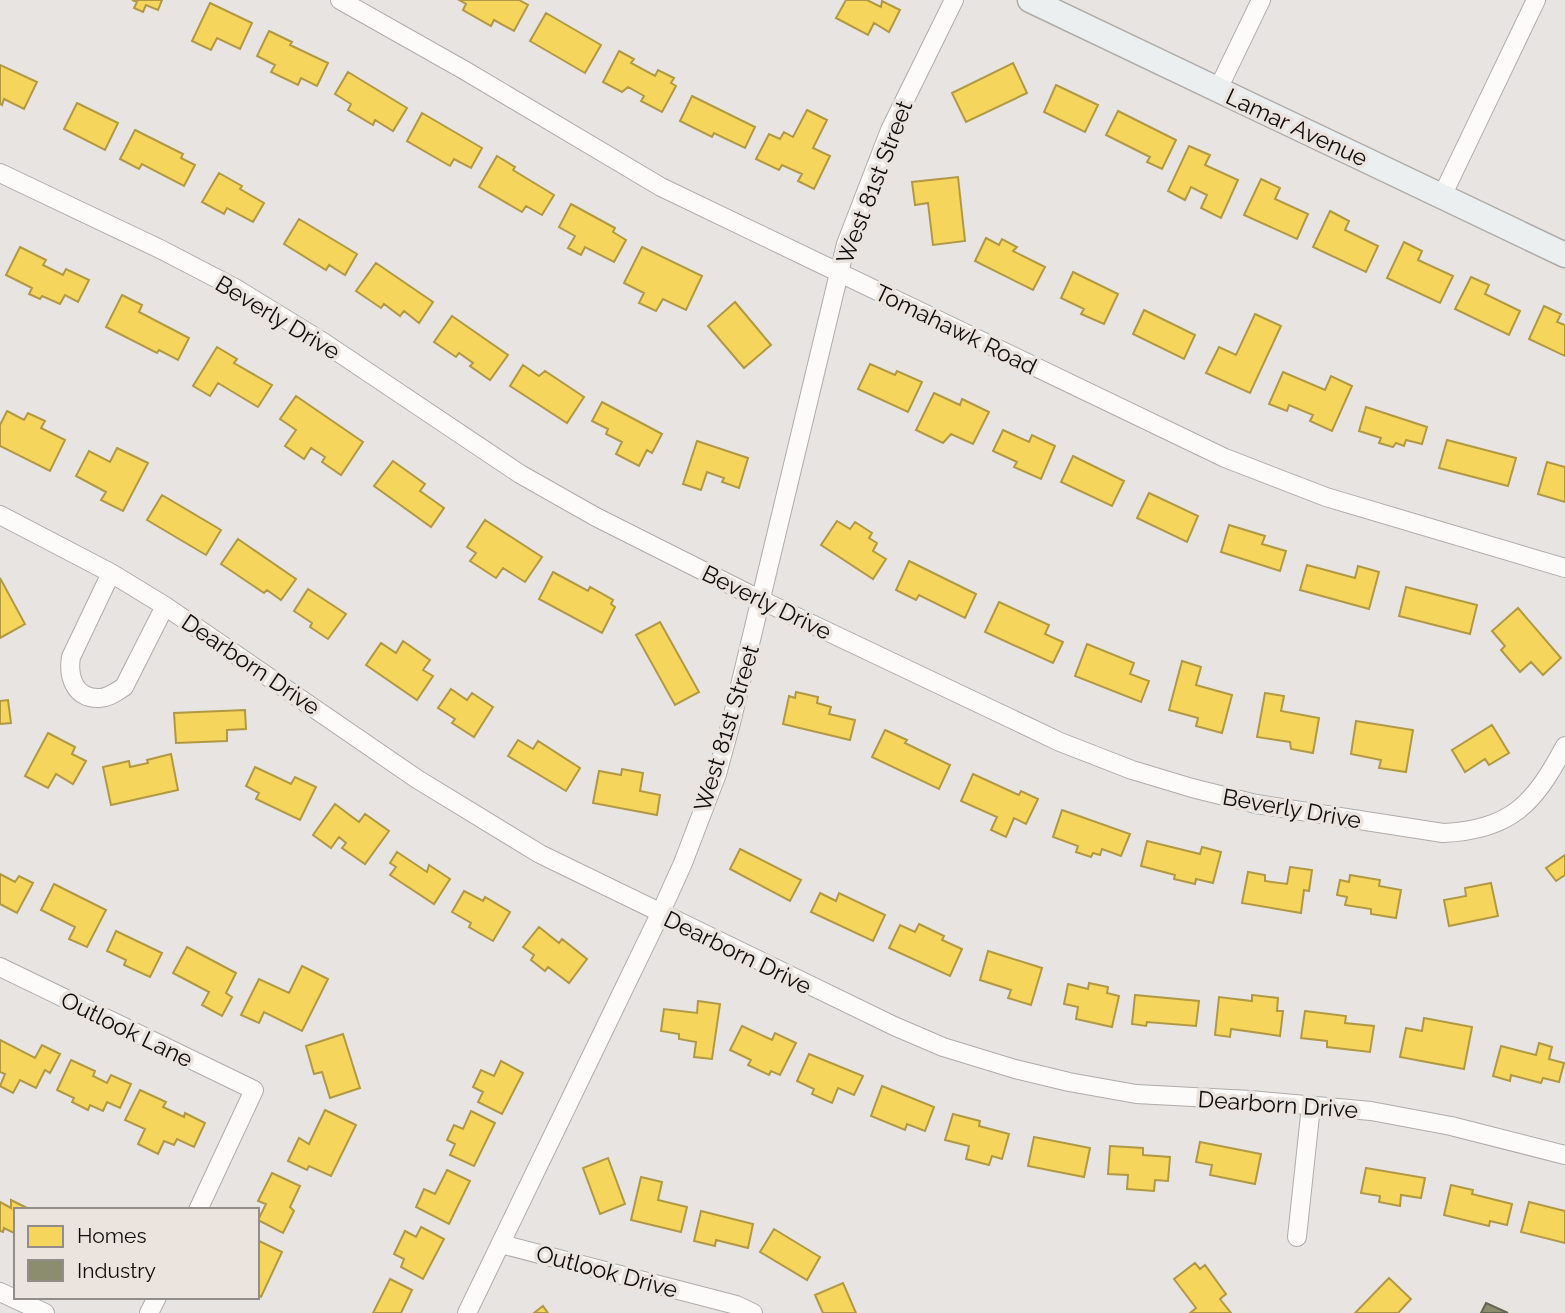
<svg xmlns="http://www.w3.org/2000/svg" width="1565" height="1313" viewBox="0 0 1565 1313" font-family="Raleway,sans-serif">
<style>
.homes{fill:#f6d55c;stroke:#b19944;stroke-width:2}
.industry{fill:#8c8c6e;stroke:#666650;stroke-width:2}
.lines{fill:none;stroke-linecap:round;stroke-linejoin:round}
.street-casing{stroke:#aeaba9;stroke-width:20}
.secondary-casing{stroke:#aeaba9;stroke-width:27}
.street{stroke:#fcfbfa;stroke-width:18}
.secondary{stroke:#ebefef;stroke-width:24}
.labels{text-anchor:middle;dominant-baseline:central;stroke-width:7;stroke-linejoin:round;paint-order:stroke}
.street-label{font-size:23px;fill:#0f0d0b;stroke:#ebe3de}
</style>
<rect width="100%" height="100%" fill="#e8e4e1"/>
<path class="homes" d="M132,0h30l-4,10 -12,-5 -3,7 -9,-4 3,-6z
M459,0h60l9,5 -14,26 -20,-11 -3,6 -28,-16 3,-6z
M846,0h21l14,7 1,-6 18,9 -11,22 -15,-9 -6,12 -32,-17z
M210,3l42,20 -12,26 -23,-11 -6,12 -19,-9z
M546,13l55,32 -16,28 -55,-32z
M269,31l23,11 -2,3 38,18 -11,23 -16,-8 -3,7 -27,-13 4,-7 -18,-9z
M619,51l15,8 -3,4 24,13 3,-6 16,8 -3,5 5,3 -14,26 -21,-11 3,-5 -16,-9 -6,5 -19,-10z
M1013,63l14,30 -61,29 -14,-29z
M0,65l37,17 -13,27 -20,-10 -2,6 -2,-1z
M348,72l59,36 -14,23 -18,-11 -2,5 -25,-15 3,-6 -16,-10z
M1056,85l42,20 -13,27 -41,-20z
M692,96l63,31 -10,21 -31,-15 -2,4 -32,-16z
M77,103l41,20 -13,27 -41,-21z
M807,110l20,10 -14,28 17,8 -16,33 -16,-8 4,-7 -20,-9 -3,5 -23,-11 13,-25 11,5 4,-7 9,5z
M1118,111l58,29 -14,29 -15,-7 3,-5 -44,-22z
M422,113l60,35 -11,20 -17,-9 -4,7 -43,-25z
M135,130l48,24 -2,4 14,7 -11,21 -42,-22 -3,5 -19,-10z
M1189,146l21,9 -5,10 33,15 -17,38 -20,-10 6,-13 -16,-8 -6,13 -17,-9z
M497,156l18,11 -2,3 41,25 -12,20 -16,-9 -4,6 -43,-25z
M219,173l23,13 -2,3 24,14 -11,19 -26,-14 -3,6 -22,-12z
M958,177l7,64 -32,4 -5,-42 -13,2 -3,-23z
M1261,179l19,9 -5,11 33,15 -11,25 -53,-24z
M571,204l44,24 -2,4 13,8 -12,22 -29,-15 -4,8 -13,-7 7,-12 -16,-9z
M1330,211l19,10 -4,9 33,16 -12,26 -53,-25z
M299,219l58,35 -12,21 -16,-10 -3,5 -42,-26z
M986,238l13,7 3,-6 15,8 -4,4 32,16 -12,23 -58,-29z
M1404,242l18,9 -4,9 35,16 -13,27 -53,-25z
M20,247l26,13 -3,5 20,10 3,-6 23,11 -11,22 -13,-7 -5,9 -18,-8 -2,3 -11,-5 3,-6 -26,-13z
M642,247l60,29 -16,34 -23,-11 -7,12 -17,-8 5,-10 -20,-10z
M376,263l57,39 -14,21 -15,-12 -4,5 -16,-12 -3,4 -25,-17z
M1073,272l45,22 -14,30 -23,-10 3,-5 -23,-11z
M1471,277l18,8 -4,9 35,17 -11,24 -54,-26z
M122,295l20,10 -3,7 50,26 -11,22 -19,-10 -2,3 -51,-26z
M735,302l36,43 -27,23 -36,-42z
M1544,306l17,8 -4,8 8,3v31l-36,-17z
M1144,310l51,25 -11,24 -51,-25z
M1255,314l26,12 -31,67 -44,-20 13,-26 17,8z
M452,316l56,39 -18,25 -20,-14 3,-3 -14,-10 -3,4 -22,-15z
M217,347l20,12 -3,4 38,22 -14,22 -40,-24 -8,13 -17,-10z
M870,364l25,11 2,-4 25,11 -14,30 -50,-23z
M523,365l16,11 6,-5 39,26 -17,26 -57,-37z
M1283,372l42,18 6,-14 21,10 -20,45 -22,-10 3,-6 -24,-10 -2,6 -18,-7z
M934,393l26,12 2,-6 27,13 -16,32 -22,-10 -8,9 -27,-13z
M296,396l67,46 -22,33 -19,-13 3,-5 -14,-9 -7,11 -19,-13 11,-16 -16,-11z
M602,402l60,32 -10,19 -5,-3 -8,16 -23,-12 6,-12 -16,-8 2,-5 -16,-8z
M1366,407l61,20 -5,17 -16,-4 -2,6 -8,-3 -3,4 -14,-4 2,-5 -22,-7z
M7,411l17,9 4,-7 17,8 -4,7 24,12 -15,31 -50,-25v-21z
M1003,430l26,12 3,-7 23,11 -14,33 -27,-12 3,-5 -24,-11z
M1447,440l69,18 -8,28 -69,-18z
M697,441l51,17 -9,30 -17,-6 2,-4 -17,-6 -6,18 -18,-6z
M117,448l31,15 -25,48 -22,-11 5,-8 -30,-16 13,-25 21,11z
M1073,456l51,25 -12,25 -51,-24z
M393,461l32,23 -5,7 24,17 -13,19 -57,-41z
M1547,462l18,5v35l-27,-8z
M1149,493l49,23 -11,26 -50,-24z
M162,495l59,35 -15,25 -59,-35z
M485,520l57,37 -17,25 -22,-14 -7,10 -26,-17 6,-8 -9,-6z
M837,521l13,8 5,-7 17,11 -3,5 8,5 -4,8 13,8 -13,20 -52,-34z
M1229,525l36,11 -3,8 24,7 -6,20 -59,-19z
M238,539l58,40 -15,21 -14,-10 -3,3 -43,-29z
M909,561l67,33 -11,24 -46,-23 -3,5 -20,-10z
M1307,565l48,13 3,-12 21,6 -10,37 -69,-19z
M553,572l35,19 2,-4 23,13 -2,4 4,3 -13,26 -63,-34z
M0,578l25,46 -25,14z
M1406,587l71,18 -7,29 -71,-18z
M308,589l38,25 -18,25 -18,-12 2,-4 -18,-12z
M999,602l50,23 -4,9 18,8 -10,21 -68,-31z
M1518,608l43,50 -18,17 -12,-13 -11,10 -19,-22 4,-4 -13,-15z
M660,622l39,70 -24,13 -39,-70z
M403,641l27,19 -7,10 10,6 -16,24 -51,-35 15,-22 15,10z
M1087,644l47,19 -4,11 19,7 -8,21 -66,-26z
M1182,661l19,6 -5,18 36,10 -10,38 -26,-7 2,-8 -29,-8z
M451,689l16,11 5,-7 21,14 -19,30 -22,-14 3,-4 -17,-11z
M796,692l22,5 -1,6 14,4 -2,7 26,6 -5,20 -67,-16 6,-28 6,2z
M1265,693l19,3 -3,15 38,7 -6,35 -22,-4 -1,-7 -33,-5z
M8,700l3,23 -11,1v-23z
M245,710l1,19 -19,1v11l-51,2 -2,-30z
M1356,721l57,9 -7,42 -27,-4 2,-8 -30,-6z
M1492,725l17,28 -20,12 -4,-6 -20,13 -13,-22z
M885,730l22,10 -2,3 45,22 -11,24 -67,-32z
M48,733l27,14 -3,7 14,7 -13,23 -17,-10 -8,14 -23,-12z
M518,740l15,9 5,-8 42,27 -14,23 -58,-35z
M171,754l7,36 -67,15 -8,-38 26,-6 1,6 18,-4 -1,-3z
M255,767l36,17 4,-7 21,10 -16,33 -44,-21 3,-6 -13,-7z
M622,769l21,4 -3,18 20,4 -3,20 -64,-12 6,-32 22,4z
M973,774l46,21 2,-4 17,8 -12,25 -12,-6 -8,19 -15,-7 6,-13 -36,-16z
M335,804l24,18 6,-8 24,17 -24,33 -23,-16 4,-5 -7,-6 -8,11 -18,-13z
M1062,810l68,24 -9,22 -19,-7 -2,6 -7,-2 -2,4 -15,-5 2,-6 -25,-9z
M1147,841l53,13 2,-7 19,5 -8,31 -17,-4 -1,5 -21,-5 1,-4 -34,-9z
M740,849l61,31 -11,21 -60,-32z
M397,852l30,20 2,-7 21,14 -16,25 -44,-29 6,-8 -6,-4z
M1565,855v20l-9,6 -10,-13z
M1290,867l22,3 -3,21 -5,-1 -3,23 -59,-10 6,-31 17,3v6l22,3z
M0,874l15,8 4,-6 14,7 -16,30 -17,-9z
M1350,875l30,5 -1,6 22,4 -5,28 -25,-4v-5l-26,-4 2,-8 -10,-2 3,-15 9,2z
M1491,883l7,33 -49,10 -5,-26 22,-4 -1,-8z
M54,884l52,26 -19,37 -18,-8 6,-12 -34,-17z
M464,891l19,10 2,-4 25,15 -17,29 -24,-14 2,-4 -19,-11z
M820,893l16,8 3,-8 46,22 -12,26 -62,-29z
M919,924l25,12 -2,4 20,9 -12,27 -61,-28 11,-23 15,7z
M539,927l20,16 3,-4 25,20 -18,24 -21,-16 -3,4 -14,-11 3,-5 -11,-8z
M116,931l46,22 -12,24 -26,-12 2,-5 -19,-9z
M187,947l49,26 -10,20 6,4 -10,19 -20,-11 7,-13 -36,-19z
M988,951l54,17 -11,37 -23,-7 3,-8 -31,-10z
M302,966l26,13 -26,52 -38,-19 -5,11 -18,-8 18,-36 30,14z
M1089,983l19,4 -1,6 12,3 -7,31 -36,-8 2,-12 -14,-3 4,-20 20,5z
M1135,995l64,6 -3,25 -49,-4 -1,4 -14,-2z
M1252,995l26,3 -1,13h6l-3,25 -49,-7 -1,8 -15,-2 4,-38 33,4z
M698,1001l22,3 -8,55 -18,-2 2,-15 -17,-3v-5l-18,-3 3,-22 33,4z
M1305,1011l41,5 -1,7 29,3 -4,26 -43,-5v-6l-26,-3z
M1424,1018l48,9 -8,42 -64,-12 6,-29 16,3z
M742,1026l30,14 3,-7 21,10 -16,32 -9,-4 -2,4 -21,-10 3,-5 -21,-10z
M343,1034l17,54 -30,10 -8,-26 -8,2 -8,-28z
M0,1040l35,18 7,-13 18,9 -10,19 -5,-3 -9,18 -16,-8 -7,13 -13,-7 5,-12 -5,-2z
M1539,1043l13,4 -3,12 15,4 -5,19 -16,-4 -2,5 -30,-8 -1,6 -17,-5 8,-30 35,9z
M809,1054l54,22 -9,19 -16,-7 -6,15 -20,-9 2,-5 -17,-8z
M71,1060l24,11 -2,5 14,7 4,-8 20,9 -11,24 -13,-6 -4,9 -13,-6 -2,5 -16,-8 2,-4 -17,-8z
M501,1061l22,12 -21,41 -24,-12 5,-10 -10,-5 8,-17 13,6z
M882,1086l52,21 -9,24 -18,-7 -2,6 -34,-14z
M140,1090l26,12 -3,5 21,10 1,-4 20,10 -11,24 -17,-8 -3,6 -10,-4 -6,13 -20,-10 7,-15 -20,-9z
M325,1110l31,15 -25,51 -22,-10 -2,4 -19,-9 11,-23 10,6z
M471,1111l24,12 -21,43 -24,-11 5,-11 -8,-4 7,-15 9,4z
M953,1114l27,7 -1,5 30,8 -7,25 -10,-3 -3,9 -23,-6 3,-13 -24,-6z
M1034,1137l56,11 -6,29 -56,-11z
M1200,1142l61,12 -6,30 -45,-9 2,-10 -16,-3z
M1110,1146l33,2v7l27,2 -2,24 -13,-1 -1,11 -27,-2 1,-14 -20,-1z
M608,1158l17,46 -25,10 -17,-46z
M1366,1168l59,10 -4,20 -20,-3 -1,11 -21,-4 1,-6 -19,-3z
M447,1170l23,11 -21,43 -33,-17 8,-18 11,5z
M272,1173l28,13 -10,21 4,4 -11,22 -25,-13 8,-16 -8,-3z
M641,1177l21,5 -4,18 29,7 -6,25 -50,-12z
M1451,1185l22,5 -1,4 40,10 -5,21 -17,-4 -1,5 -45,-11z
M11,1200l20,10h-15v24l-12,-6 -1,4 -3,-1v-29l11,6z
M1529,1202l36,9v32l-44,-11z
M701,1211l52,13 -5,24 -32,-8 -1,6 -21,-5z
M421,1227l23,12 -21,40 -22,-12 3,-8 -10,-5 11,-23 11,6z
M774,1229l46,28 -13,23 -47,-28z
M257,1240l25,12 -21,45 -4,-2z
M1195,1263l5,6 5,-4 21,29 -6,5 11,14h-41l6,-5 -22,-29z
M1389,1278l22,21 -13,14h-43z
M390,1279l22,11 -11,23h-28z
M843,1283l13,30h-33l-8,-18z
M543,1306l5,7h-14z"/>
<path class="industry" d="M1486,1303l22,10h-27z"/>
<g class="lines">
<defs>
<path id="street" d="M340,0l124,70 197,117 564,271 101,39 239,71
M1218,89l43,-89
M0,173l162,77 73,38 88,54 197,132 76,43 165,83 299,142 72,28 60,18 64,16 187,29c68,-3 91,-29 122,-87
M1442,196l94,-196
M0,515l111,58 54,33 252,173 123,75 354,172 49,21 72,22 54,13 67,12 114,6 121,11 80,15 114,29
M111,573l-40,84c-3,19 3,41 27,41 9,1 19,-7 26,-11l41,-81
M0,967l254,123 -56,120
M1297,1237l14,-131
M501,1244l235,61 17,8
M0,1292l45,21
M149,1313l8,-16
M467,1313l193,-399 23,-51 34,-89 14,-51 115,-479 44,-114 64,-130"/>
<path id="secondary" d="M1030,0l535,255"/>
</defs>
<use href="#street" class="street-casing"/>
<use href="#secondary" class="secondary-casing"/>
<use href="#street" class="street"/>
<use href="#secondary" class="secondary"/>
</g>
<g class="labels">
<g class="street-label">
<text transform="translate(1297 127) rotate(25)">Lamar Avenue</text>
<text transform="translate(874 182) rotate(-69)">West 81st Street</text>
<text transform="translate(278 317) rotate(31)">Beverly Drive</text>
<text transform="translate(956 329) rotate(26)">Tomahawk Road</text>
<text transform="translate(767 602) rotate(26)">Beverly Drive</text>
<text transform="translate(251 664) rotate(34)">Dearborn Drive</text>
<text transform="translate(726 728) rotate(-73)">West 81st Street</text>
<text transform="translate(1292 808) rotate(10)">Beverly Drive</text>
<text transform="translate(738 952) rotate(26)">Dearborn Drive</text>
<text transform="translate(127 1029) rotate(26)">Outlook Lane</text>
<text transform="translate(1278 1104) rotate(4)">Dearborn Drive</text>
<text transform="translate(607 1271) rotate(15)">Outlook Drive</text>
</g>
</g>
<rect x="14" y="1208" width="245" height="91" fill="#ebe3de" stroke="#938d8a" stroke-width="2"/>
<rect x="28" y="1226" width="35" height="21" fill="#f6d55c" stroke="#938d8a" stroke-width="2"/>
<text x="77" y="1243" font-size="21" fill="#0f0d0b">Homes</text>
<rect x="28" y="1260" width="35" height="21" fill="#8c8c6e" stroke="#938d8a" stroke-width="2"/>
<text x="77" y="1278" font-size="21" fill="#0f0d0b">Industry</text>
</svg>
